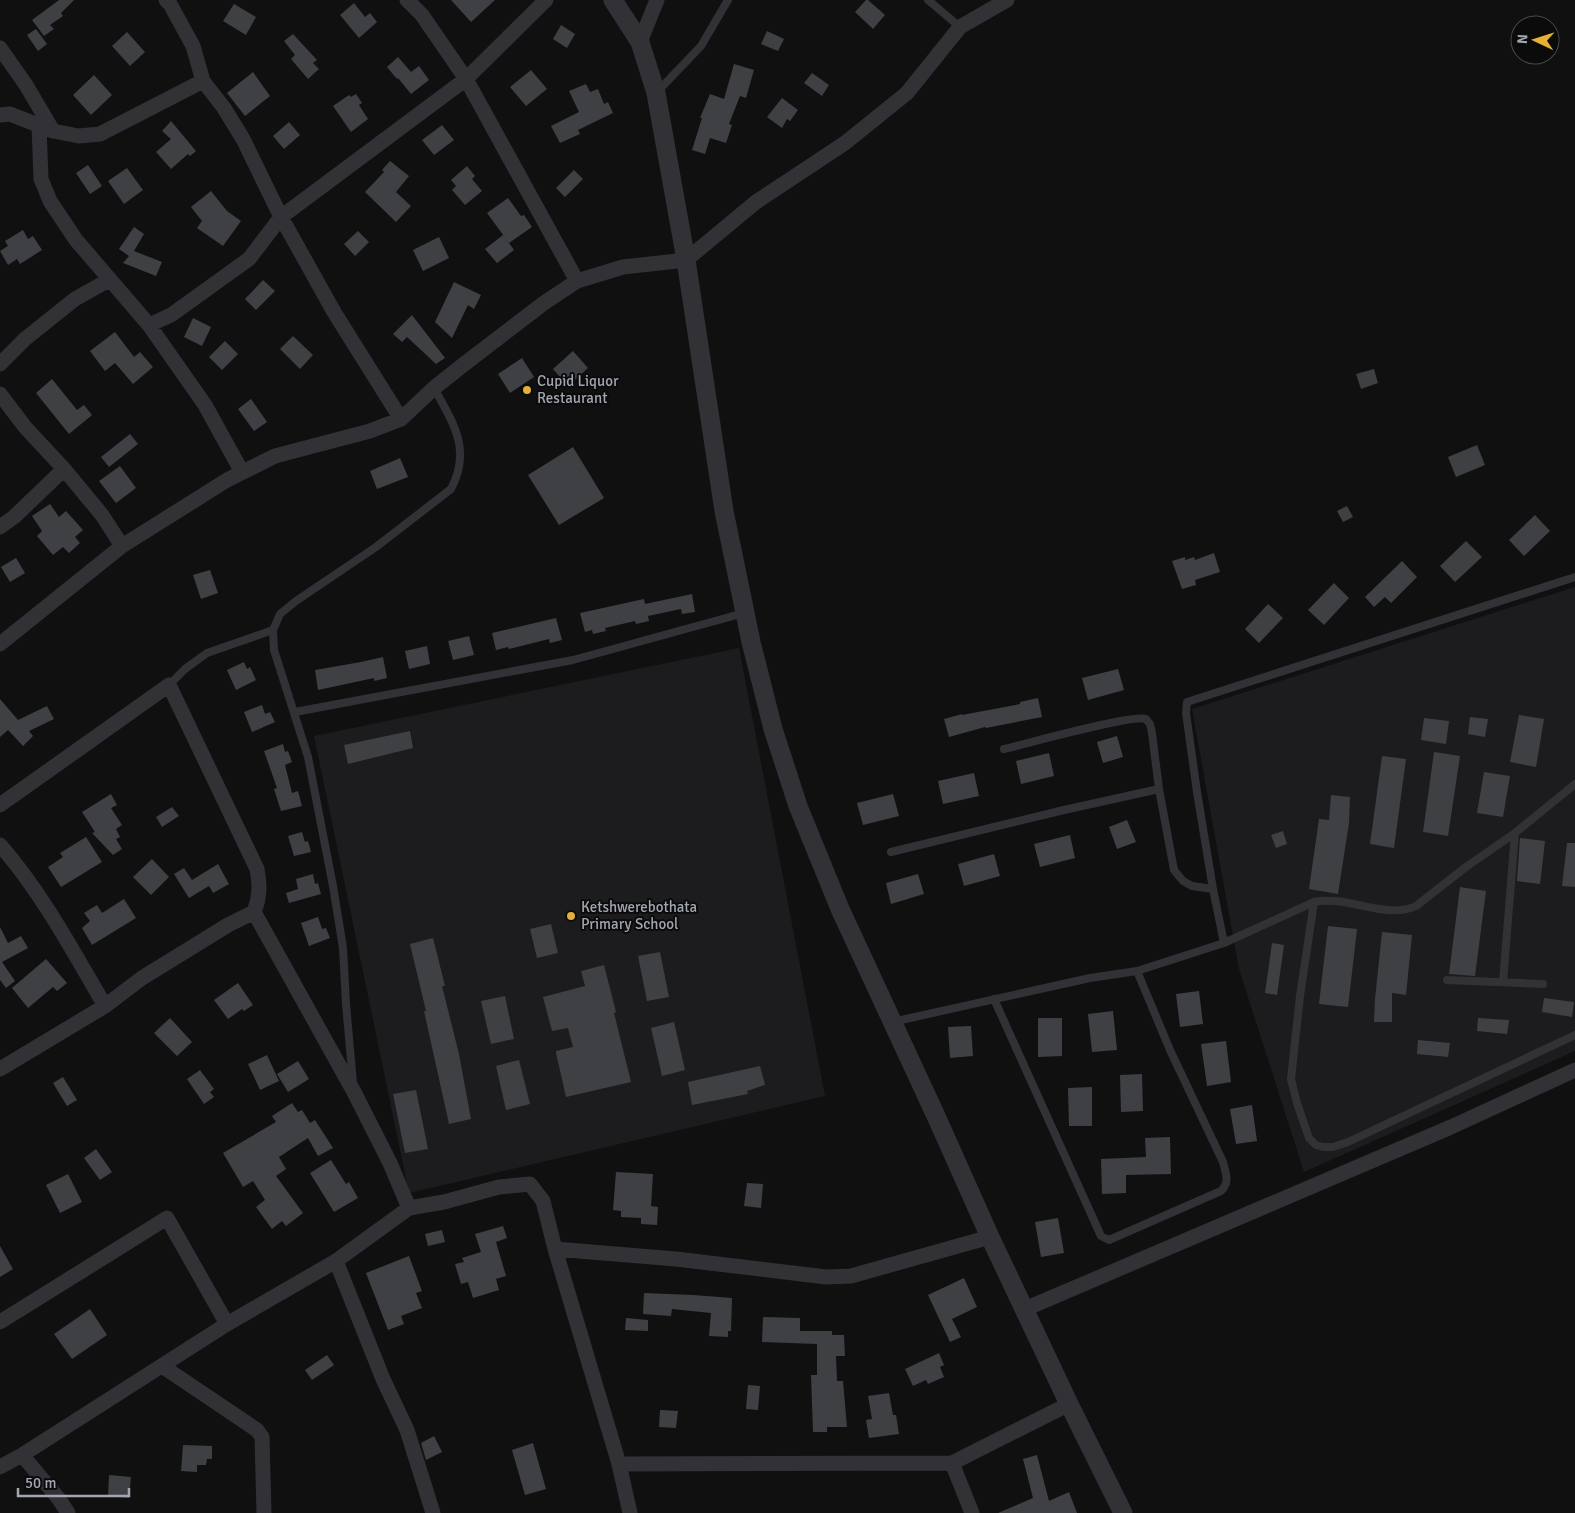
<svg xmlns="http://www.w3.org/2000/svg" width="1575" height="1513" viewBox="0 0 1575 1513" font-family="Signika,sans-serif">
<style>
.built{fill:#1c1c1e}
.building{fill:#3f4044}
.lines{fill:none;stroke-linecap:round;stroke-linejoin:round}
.service{stroke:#323236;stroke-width:8}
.minor{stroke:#323236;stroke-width:15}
.tertiary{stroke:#323236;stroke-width:19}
.poi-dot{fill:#e5b135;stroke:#0b0b0c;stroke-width:2}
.labels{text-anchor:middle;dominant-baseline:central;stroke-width:4;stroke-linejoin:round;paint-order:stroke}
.poi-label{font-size:15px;fill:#a2a6b1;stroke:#0b0b0c;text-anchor:start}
</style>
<rect width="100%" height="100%" fill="#101011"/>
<path class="built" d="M1575,587v464l-271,121 -65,-203 -47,-260z
M739,648l86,448 -416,97 -95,-457z"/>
<path class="building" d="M59,0h15l-13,13 2,3 -13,9 4,4 -10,7 -12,-16z
M451,0h44l-24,22z
M866,0h2l17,15 -12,14 -18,-17z
M354,3l11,14 5,-4 7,9 -18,16 -19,-23z
M234,4l22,13 -10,18 -23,-14z
M561,25l14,9 -8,14 -14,-9z
M36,29l11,15 -9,7 -11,-16z
M767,31l17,8 -6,12 -17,-7z
M127,32l18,20 -15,14 -18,-20z
M293,34l24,26 -4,3 6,6 -11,10 -17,-20 4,-4 -11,-14z
M398,57l13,15 8,-6 10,14 -18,14 -13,-16 -1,1 -10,-12z
M734,64l20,6 -8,28 -6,-2 -11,28 3,1 -6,18 -16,-5 -5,16 -13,-4 10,-32h-2l10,-24 14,5z
M531,70l16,19 -21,17 -16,-19z
M253,72l17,24 -25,20 -18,-23z
M812,73l17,12 -7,11 -18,-13z
M94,75l18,20 -21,20 -18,-20z
M586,84l4,8 8,-3 6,15 4,-2 5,11 -35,17 2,4 -20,9 -9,-17 28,-14 -10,-21z
M356,94l6,9 -3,2 9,14 -17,13 -18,-26 16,-11 2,2z
M782,98l16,12 -8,11 -3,-2 -5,9 -15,-11z
M171,121l25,30 -6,5 -2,-2 -17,15 -15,-17 15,-13 -9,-8z
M289,122l11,13 -16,14 -11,-13z
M442,125l12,15 -20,15 -12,-15z
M390,161l19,15 -13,16 15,14 -15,16 -31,-30 19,-20 -2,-2z
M88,165l14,21 -12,8 -14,-21z
M467,166l8,10 -3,3 10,12 -17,14 -13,-15 4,-4 -5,-6z
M127,168l16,22 -19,14 -16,-23z
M574,170l9,9 -18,18 -9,-9z
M211,191l16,20 14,10 -18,25 -26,-18 5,-7 -11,-14z
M508,198l13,18 3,-1 8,12 -23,16 -22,-30z
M134,227l10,7 -10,17 28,11 -6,14 -33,-13 6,-7 -10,-7z
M23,230l5,9 5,-3 9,14 -22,14 -3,-5 -9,6 -8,-14 8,-5 -3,-5z
M358,231l11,11 -14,14 -11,-12z
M503,235l11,15 -17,13 -12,-14z
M439,237l10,21 -26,13 -10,-21z
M263,280l12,11 -19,19 -11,-11z
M454,282l27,13 -7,14 -6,-4 -16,33 -17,-16z
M412,315l33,43 -9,6 -29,-27 -5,5 -9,-8z
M193,318l18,9 -9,19 -18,-9z
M115,332l19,25 6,-5 13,15 -20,17 -18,-21 -10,8 -15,-20z
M293,336l20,19 -13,14 -20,-20z
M225,341l13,13 -16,16 -13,-13z
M573,351l15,17 -20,18 -15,-17z
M522,358l12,19 -24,16 -12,-19z
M1374,369l4,14 -17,6 -5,-15z
M52,379l25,31 7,-5 8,10 -23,19 -33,-41z
M251,399l16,23 -13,9 -16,-22z
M130,434l8,10 -29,23 -8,-10z
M1477,445l8,20 -29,12 -8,-20z
M573,447l31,51 -45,27 -31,-50z
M400,458l8,19 -31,12 -7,-18z
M120,466l16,22 -20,15 -17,-22z
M50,504l9,13 7,-6 17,19 -8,7 5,6 -11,10 -6,-6 -10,8 -16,-19 5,-5 -10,-15z
M1347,506l6,11 -10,5 -6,-11z
M1535,515l15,16 -26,25 -15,-16z
M1466,541l16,16 -27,25 -15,-16z
M1214,553l6,19 -25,8 1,5 -14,4 -10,-28 13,-4v3l9,-3 1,3z
M16,558l9,15 -15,9 -9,-15z
M1402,561l15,16 -26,26 -6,-6 -11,10 -9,-10z
M210,570l8,23 -17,6 -8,-24z
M1334,583l15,15 -25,27 -16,-15z
M692,594l3,18 -13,2 -1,-5 -33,7 1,5 -13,3 -1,-3 -30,7 1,3 -13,3 -1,-4 -7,2 -5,-19 64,-14 1,5z
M1268,604l15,14 -24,25 -14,-14z
M556,618l6,22 -12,3 -1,-4 -40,10 -1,-2 -12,3 -4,-17z
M469,636l5,19 -21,5 -5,-19z
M427,646l3,18 -21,5 -4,-18z
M383,657l4,21 -13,3v-3l-56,12 -3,-20 46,-8z
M244,662l3,7 3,-2 6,13 -20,10 -9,-20z
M1118,669l6,21 -36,10 -6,-22z
M1038,698l4,19 -56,11 -1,-1 -36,10 -5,-18 18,-5v1l58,-11v-2z
M0,699l18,21 29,-14 7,13 -25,12 4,5 -10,10 -15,-16 -8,7z
M262,705l3,9 5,-2 5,10 -23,10 -8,-20z
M1519,715l25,4 -8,48 -26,-5z
M1470,717l18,2 -3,18 -17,-3z
M1424,718l25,3 -3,23 -25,-4z
M410,731l3,17 -65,16 -4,-19z
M1117,736l6,21 -20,6 -6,-21z
M283,744l2,8 3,-1 4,11 -7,3 7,28 6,-2 4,15 -21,5 -7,-22 3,-1 -13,-37z
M1434,752l26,4 -12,80 -25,-4z
M1049,753l5,23 -33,8 -5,-23z
M1382,756l24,3 -12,89 -24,-4z
M1484,772l26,4 -7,41 -26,-4z
M974,773l5,23 -36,8 -5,-23z
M111,794l6,11 -6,3 11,17 -6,4 4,8 -4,2 6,10 -9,6 -21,-22 3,-1 -13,-20z
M893,794l6,22 -36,9 -6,-22z
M1331,795l19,2 -1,26 -11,71 -29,-5 10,-70 10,1z
M172,807l7,9 -17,11 -6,-10z
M1127,820l9,22 -19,7 -8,-22z
M1283,831l4,13 -11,4 -5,-13z
M302,832l3,10 3,-1 3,11 -17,4 -6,-20z
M1070,835l5,23 -35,9 -6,-23z
M86,837l16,25 -41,25 -13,-20 15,-10 -3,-4z
M1520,838l25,3 -5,43 -23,-3z
M1567,843h8v44l-13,-1z
M994,854l6,22 -36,10 -6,-22z
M152,859l17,18 -18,18 -18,-18z
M218,864l11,20 -16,9 -4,-7 -20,12 -15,-24 10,-6 8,12z
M313,874l2,10 3,-1 3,11 -32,9 -3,-10 12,-4 -2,-10z
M918,874l6,20 -33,10 -5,-21z
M1460,887l26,4 -11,85 -26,-2z
M124,899l12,19 -44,27 -10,-17 8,-7 -6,-8 13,-8 5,8z
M318,917l4,12 4,-1 4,10 -21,8 -8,-23z
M551,924l7,29 -21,5 -7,-29z
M1328,926l29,3 -9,78 -29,-3z
M0,927l8,16 13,-7 7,12 -26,14 13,19 -9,7 -6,-8z
M1382,932l30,3 -6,60 -14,-2v29h-18l1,-23z
M433,938l12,48h-3l17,68 12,65 -22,5 -25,-113h2l-16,-67z
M1272,943l12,2 -7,50 -12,-2z
M660,952l9,45 -22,4 -9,-45z
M46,959l21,24 -10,8 -4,-4 -25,21 -16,-20z
M604,965l12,47 -2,1 17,69 -65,15 -10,-44v-2l17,-4 -5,-19 -16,3 -9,-34 42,-11 -4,-15z
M238,983l15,22 -9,6 -2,-2 -14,10 -14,-19z
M1199,991l4,33 -23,3 -4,-33z
M505,996l9,43 -23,5 -10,-43z
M1544,998l30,4 -2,15 -30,-5z
M1113,1011l4,39 -25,2 -4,-38z
M170,1018l22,24 -15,14 -23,-23z
M1038,1018h24v38l-24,1z
M1478,1018l31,2 -2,14 -30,-3z
M674,1022l11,48 -23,6 -11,-48z
M971,1026l2,30 -23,2 -2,-31z
M1418,1040l32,3 -2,14 -31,-3z
M1226,1041l5,41 -24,4 -6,-42z
M267,1055l12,26 -19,9 -12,-26z
M519,1060l11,44 -24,6 -10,-44z
M298,1061l11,18 -21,13 -11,-18z
M760,1066l5,19 -18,6 1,3 -56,11 -4,-23z
M200,1070l14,19 -4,3 4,5 -10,7 -17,-25z
M1142,1074l1,37 -22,1 -1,-37z
M63,1077l14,23 -10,6 -14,-23z
M1092,1087v39h-23l-1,-38z
M416,1090l12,59 -23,4 -12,-59z
M292,1103l6,9 4,-2 8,13 5,-3 18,28 -15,8 -10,-18 -29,19 7,12 -10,7 27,37 -17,13 -4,-5 -10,8 -16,-22 9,-7 -12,-19 -10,6 -20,-34 53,-31 -4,-6z
M1252,1105l5,36 -21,3 -6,-35z
M1170,1137l1,37 -45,1v18l-24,1 -1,-35 45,-2 -1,-19z
M96,1149l16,23 -12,8 -16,-22z
M331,1160l15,24 3,-2 9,16 -24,14 -24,-39z
M616,1172l37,2 -2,32 7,1 -1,18 -16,-1v-6l-20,-1v-6l-8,-1z
M68,1174l14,28 -22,11 -14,-28z
M747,1183l16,1 -2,24 -17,-2z
M1058,1218l6,35 -23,4 -6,-35z
M503,1226l4,12 -11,4 10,34 -10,3 3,11 -26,8 -5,-16 -7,2 -6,-20 9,-2 -2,-4 19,-6 -6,-18z
M442,1230l3,12 -17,4 -3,-12z
M0,1246l13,23 -13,8z
M409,1256l13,35 -6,2 6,15 -21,8 3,8 -16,6 -22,-57z
M964,1278l13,29 -25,12 9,18 -11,5 -22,-47z
M644,1293l49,2 39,3 -1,33h-3v6l-19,-1 2,-23 -39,-4 -1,7 -28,-2z
M90,1309l17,26 -35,24 -18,-25z
M763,1317l37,1v13h32v4h12l1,21h-9l1,25h6l4,46h-20v5h-14l-2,-57h6v-31l-55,-2z
M626,1318l22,2v11l-23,-1z
M939,1353l5,12 -4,2 4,10 -16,7 -2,-4 -13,6 -8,-17z
M327,1355l7,10 -22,15 -7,-10z
M748,1385l12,1 -2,24 -12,-1z
M889,1393l4,22h3l3,19 -30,4 -3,-18 6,-1 -4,-23z
M660,1410l18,1 -2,17 -17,-1z
M434,1436l8,16 -16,8 -5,-17z
M533,1443l13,46 -21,6 -13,-45z
M183,1445l29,1v13h-5l-1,6h-9v7l-16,-1z
M1037,1455l12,46 20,-9 8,21h-79l35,-15 -10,-39z
M109,1475l22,2 -2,21 -21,-2z"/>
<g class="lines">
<path class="service" d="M928,0l32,27
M658,91l43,-45 27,-46
M169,685l16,-16 22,-16 66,-23
M295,712l278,-52 171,-47
M1004,749c22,-5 129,-35 142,-30l4,5 2,9 7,56 15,81 9,11 9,5 21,3 11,54
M891,852l173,-42 95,-21
M1213,889l-16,-97 -11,-79 1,-11 388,-125
M1314,902l-14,94 -9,83 6,24 12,35 7,7 7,2h10l15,-5 227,-107
M1447,980l96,4
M1503,982l12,-149
M994,999l107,237 8,4 112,-49c9,-9 5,-17 2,-29l-53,-112 -33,-79
M892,1022l198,-44 47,-7 87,-28 90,-41c33,-7 72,18 102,4l50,-39 49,-34 60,-49
M353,1083l-7,-79 -3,-56 -10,-62 -25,-129 -34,-107 -1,-20 7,-16 16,-13 80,-54 75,-58c21,-40 2,-66 -17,-101"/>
<path class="minor" d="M166,0l4,4 23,42 10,35 21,27 19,31 38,78 53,95 67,107
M407,0l15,15 44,64 111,202
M640,42l17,-42
M0,48l26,37 27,46
M0,115l10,-1 43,17 26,5 21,-2 103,-53
M39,126l2,53 9,22 26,39 73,85 56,80 37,67
M149,325l22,-10 78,-56 32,-42 185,-138 80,-79
M0,364l25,-25 50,-40 34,-19
M0,394l25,33 39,42 38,46 20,31
M0,527l14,-10 50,-48
M0,644l122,-98 105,-66 48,-24 95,-25 31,-12 33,-31 29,-23 81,-62 33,-22 46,-14 63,-7 70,-58 89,-59 62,-50 53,-66 47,-27
M0,805l169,-120 88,184c3,16 3,28 -3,43l-26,13 -86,53 -37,28 -105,63
M0,845c42,48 73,106 105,161
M254,912l100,180 36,71 19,45
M555,1249l121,10 150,18 25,-1 139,-39
M336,1261l47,118 24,51 26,83
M1025,1309l426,-182 124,-57
M0,1322l167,-104 60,106
M162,1366l95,64 5,7 2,76
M22,1455l37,44 9,14
M952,1463l20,50
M619,1464l333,-1 117,-59
M0,1467l22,-12 205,-131 109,-63 73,-53 35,-6 55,-15 31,-3 13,17 12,48 64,215 11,49"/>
<path class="tertiary" d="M613,0l27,42 16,51 30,167 38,251 27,131 22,87 25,77 42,103 96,207 54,121 79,167 54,109"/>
</g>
<g class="poi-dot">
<circle cx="527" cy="390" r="5"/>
<circle cx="571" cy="916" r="5"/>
</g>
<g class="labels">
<g class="poi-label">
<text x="537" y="381">Cupid Liquor<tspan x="537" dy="17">Restaurant</tspan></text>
<text x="581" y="907">Ketshwerebothata<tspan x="581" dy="17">Primary School</tspan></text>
</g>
</g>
<g transform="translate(1535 40) rotate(274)"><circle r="24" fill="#0b0b0c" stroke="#47494e"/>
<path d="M0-4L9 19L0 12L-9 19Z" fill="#e5b135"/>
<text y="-8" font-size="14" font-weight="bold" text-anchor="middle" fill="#a2a6b1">N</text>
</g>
<path d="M18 1488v8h111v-8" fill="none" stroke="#a2a6b1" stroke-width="2.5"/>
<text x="25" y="1488" font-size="15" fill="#a2a6b1" stroke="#0b0b0c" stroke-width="4" paint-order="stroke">50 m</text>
</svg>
